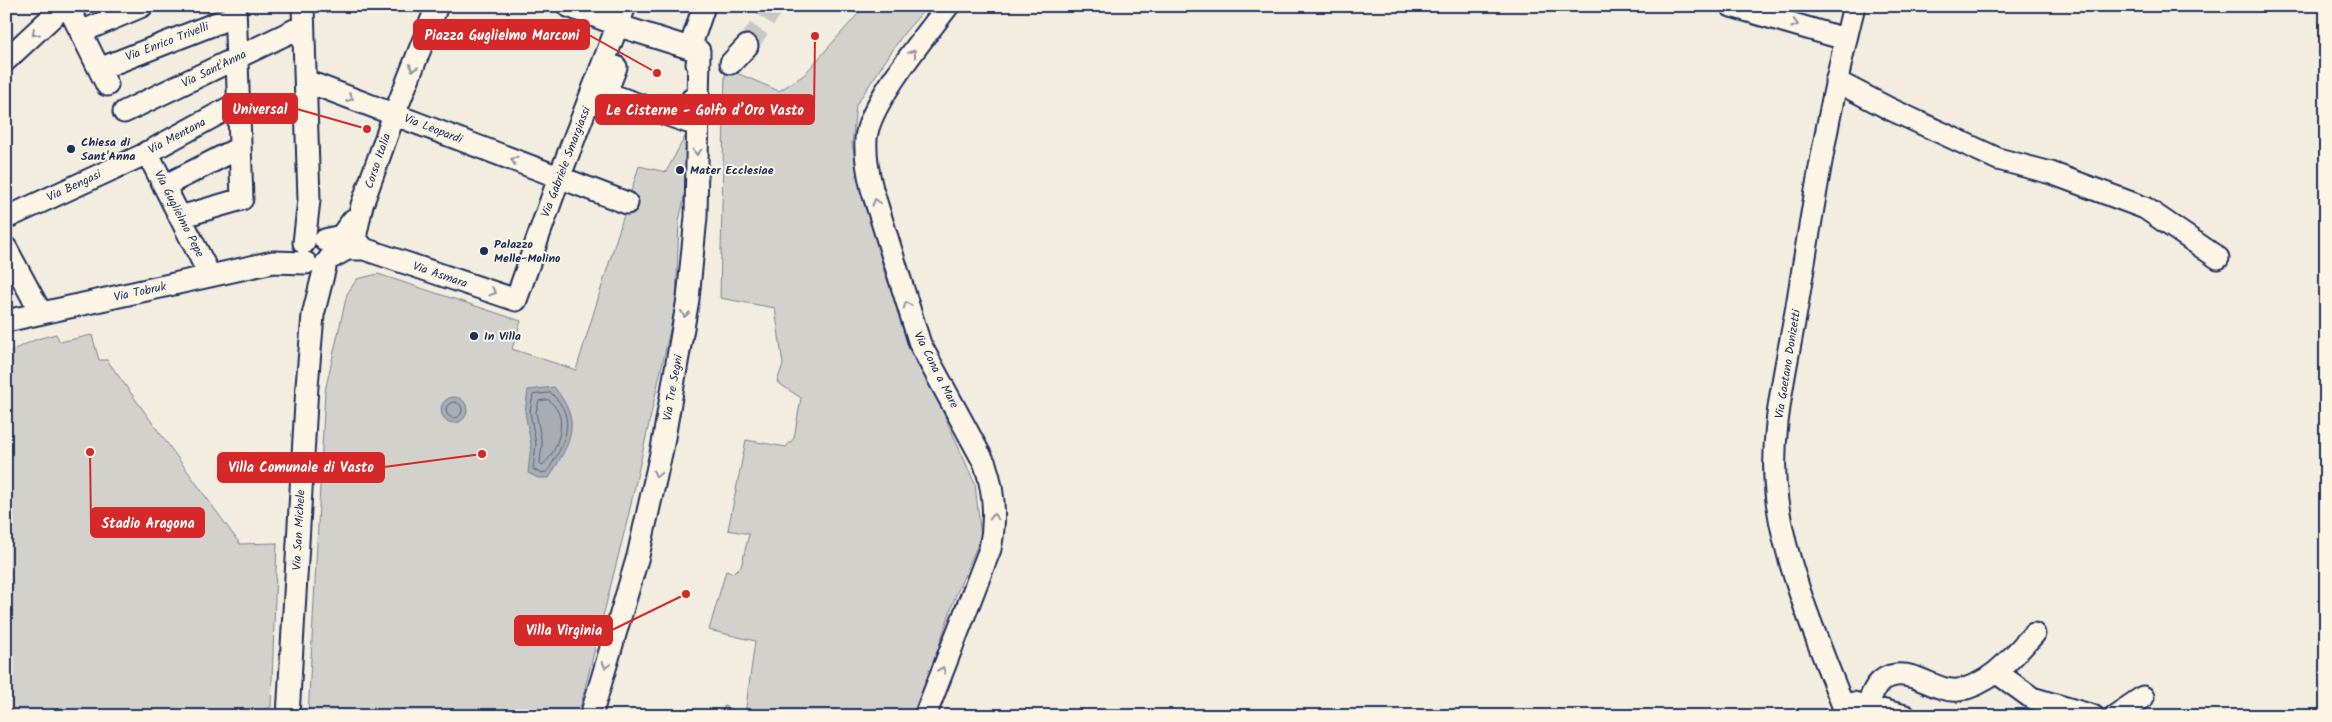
<svg xmlns="http://www.w3.org/2000/svg" width="2332" height="722" viewBox="0 0 2332 722" font-family="Kalam,sans-serif">
<style>
.green{fill:#d3d1cc;stroke:#778095}
.water{fill:#a9acb3;stroke:#707a91}
.lines{fill:none;stroke-linecap:round;stroke-linejoin:round}
.shore{stroke:#546180;stroke-width:1}
.minor-tunnel{stroke:#c8c7c6;stroke-width:21;stroke-dasharray:21 11;stroke-linecap:butt}
.minor-casing{stroke:#1b2f5e;stroke-width:25}
.minor{stroke:#fcf5e5;stroke-width:21}
.oneway{stroke:#8c92a2}
.poi-dot{fill:#1b2f5e;stroke:#fcf5e5;stroke-width:2}
.labels{text-anchor:middle;dominant-baseline:central;stroke-width:4;stroke-linejoin:round;paint-order:stroke}
.street-label{font-size:12px;fill:#1b2f5e;stroke:#fcf5e5}
.poi-label{font-size:12px;font-weight:bold;fill:#1b2f5e;stroke:#fcf5e5;text-anchor:start}
.leader{fill:none;stroke:#d62828;stroke-width:2}
.callout-dot{fill:#d62828;stroke:#fcf5e5;stroke-width:2}
.callout{fill:#d62828;stroke:#d62828;stroke-width:2}
.callout-label{font-size:14px;text-anchor:middle;font-weight:bold;fill:#fff}
</style>
<rect width="100%" height="100%" fill="#f3ede0"/>
<filter id="ink" filterUnits="userSpaceOnUse"><feTurbulence type="fractalNoise" baseFrequency=".02" numOctaves="2"/><feDisplacementMap in="SourceGraphic" scale="10" xChannelSelector="R" yChannelSelector="G"/><feConvolveMatrix kernelMatrix="1 2 1 2 8 2 1 2 1" color-interpolation-filters="sRGB"/></filter>
<g filter="url(#ink)">
<path class="green" d="M865,6h63l-24,27 -48,72 -4,40 33,130 45,108 45,101 6,53 -26,60 -39,119h-192v-10l21,8 10,-73 -46,-11 17,-59 6,2 9,-6 8,-33 -21,-4 18,-90 40,7 8,-9 7,-40 -24,-16 6,-18 -8,-56 -55,-10 5,-226 7,-1 47,20 25,-16z
M687,133l2,43 -10,45 -3,82 -48,214 -50,199h-270l17,-325 22,-97 10,-15 21,-5 143,47 -9,28 64,21 63,-204 27,6z
M56,334l4,8 32,-7 7,25h8l133,184 37,-1 -6,164 -19,9h-246v-363l31,-14z"/>
<path class="water" d="M554,387c30,37 16,55 -5,91h-11l-10,-5 3,-29 -6,-32 3,-22z
M441 410a13 13 0 1 1 26 0a13 13 0 1 1-26 0Z"/>
<g class="lines">
<path class="shore" d="M551,393c29,26 12,53 -4,79l-7,1 -7,-4 3,-25 -6,-32 3,-17z
M549,400c5,5 9,10 11,17 3,15 -6,40 -18,48l-2,-2 2,-19 -6,-32 3,-11z
M446 410a8 8 0 1 1 16 0a8 8 0 1 1-16 0Z"/>
<path class="minor-tunnel" d="M747,46l27,-40"/>
<defs>
<path id="minor" d="M68,6l39,79
M303,6l6,194 -5,43
M568,6l58,22 73,23 -2,13
M1731,6l114,33
M81,32l61,-26
M690,48l14,-42
M6,60l58,-54
M731,63l16,-17
M616,67l-10,26 82,29 4,-23
M99,69l136,-53
M306,81l321,122
M1836,81l54,28 108,50 53,14 94,35 73,50
M124,112l179,-86
M147,152l63,124
M164,186l75,-38
M180,217l62,-18 -7,-193
M6,218l137,-63 95,-52
M325,240l16,-4 12,-16
M6,248l35,65
M364,249l-9,-11 7,-33 32,-90 43,-109
M329,259l18,-10h17l152,51 43,-122 66,-172
M6,321l267,-59 33,1
M1996,672l36,26 61,18
M1853,703l52,13
M1867,706c6,-15 11,-29 29,-31 24,-2 40,17 62,15 33,-5 55,-34 76,-56
M288,716l19,-330 6,-71 13,-52
M591,716l47,-160 24,-107 26,-150 8,-82 3,-166
M925,716l65,-167c6,-29 5,-56 -5,-85l-65,-120 -48,-155c-4,-16 -7,-33 -6,-50 2,-34 60,-104 82,-133
M1847,716c-26,-68 -60,-143 -70,-215 -9,-64 9,-131 20,-195 16,-100 32,-201 57,-300
M2115,716l28,-19"/>
</defs>
<use href="#minor" class="minor-casing"/>
<use href="#minor" class="minor"/>
</g>
<defs><path id="oneway-chevron" d="M-2-3.5L2.5 0L-2 3.5" fill="none" stroke-width="1.6" stroke-linecap="round" stroke-linejoin="round" transform="scale(1.25)"/></defs>
<g class="oneway">
<use href="#oneway-chevron" transform="translate(1795 24) rotate(16)"/>
<use href="#oneway-chevron" transform="translate(35 33) rotate(137)"/>
<use href="#oneway-chevron" transform="translate(913 53) rotate(-54)"/>
<use href="#oneway-chevron" transform="translate(413 68) rotate(112)"/>
<use href="#oneway-chevron" transform="translate(350 98) rotate(21)"/>
<use href="#oneway-chevron" transform="translate(697 152) rotate(91)"/>
<use href="#oneway-chevron" transform="translate(514 160) rotate(-159)"/>
<use href="#oneway-chevron" transform="translate(876 202) rotate(-106)"/>
<use href="#oneway-chevron" transform="translate(493 292) rotate(19)"/>
<use href="#oneway-chevron" transform="translate(907 305) rotate(-109)"/>
<use href="#oneway-chevron" transform="translate(685 314) rotate(100)"/>
<use href="#oneway-chevron" transform="translate(657 474) rotate(103)"/>
<use href="#oneway-chevron" transform="translate(994 517) rotate(-92)"/>
<use href="#oneway-chevron" transform="translate(606 665) rotate(106)"/>
<use href="#oneway-chevron" transform="translate(942 670) rotate(-68)"/>
</g>
</g>
<g class="poi-dot">
<circle cx="71" cy="149" r="5"/>
<circle cx="680" cy="170" r="5"/>
<circle cx="484" cy="251" r="5"/>
<circle cx="474" cy="336" r="5"/>
</g>
<g class="labels">
<g class="street-label">
<text transform="translate(167 42) rotate(-21)">Via Enrico Trivelli</text>
<text transform="translate(214 69) rotate(-26)">Via Sant'Anna</text>
<text transform="translate(433 129) rotate(21)">Via Leopardi</text>
<text transform="translate(177 136) rotate(-28)">Via Mentana</text>
<text transform="translate(378 161) rotate(-71)">Corso Italia</text>
<text transform="translate(566 162) rotate(-69)">Via Gabriele Smargiassi</text>
<text transform="translate(74 186) rotate(-25)">Via Bengasi</text>
<text transform="translate(179 214) rotate(63)">Via Guglielmo Pepe</text>
<text transform="translate(440 275) rotate(19)">Via Asmara</text>
<text transform="translate(140 292) rotate(-12)">Via Tobruk</text>
<text transform="translate(1788 364) rotate(-81)">Via Gaetano Donizetti</text>
<text transform="translate(936 370) rotate(63)">Via Cona a Mare</text>
<text transform="translate(673 388) rotate(-80)">Via Tre Segni</text>
<text transform="translate(299 530) rotate(-87)">Via San Michele</text>
</g>
<g class="poi-label">
<text x="81" y="142">Chiesa di<tspan x="81" dy="14">Sant'Anna</tspan></text>
<text x="690" y="170">Mater Ecclesiae</text>
<text x="494" y="244">Palazzo<tspan x="494" dy="14">Melle-Molino</tspan></text>
<text x="484" y="336">In Villa</text>
</g>
</g>
<path class="leader" d="M657 73L589 35M367 129L297 109M815 36L814 110M482 454L384 467M90 452L91 523M686 594L612 630"/>
<g class="callout-dot">
<circle cx="657" cy="73" r="5"/>
<circle cx="367" cy="129" r="5"/>
<circle cx="815" cy="36" r="5"/>
<circle cx="482" cy="454" r="5"/>
<circle cx="90" cy="452" r="5"/>
<circle cx="686" cy="594" r="5"/>
</g>
<g class="callout">
<rect x="414" y="20" width="175" height="29" rx="5"/>
<rect x="223" y="94" width="74" height="29" rx="5"/>
<rect x="596" y="95" width="218" height="29" rx="5"/>
<rect x="218" y="453" width="166" height="29" rx="5"/>
<rect x="91" y="508" width="113" height="29" rx="5"/>
<rect x="515" y="616" width="97" height="29" rx="5"/>
</g>
<g class="callout-label">
<text x="502" y="40">Piazza Guglielmo Marconi</text>
<text x="260" y="114">Universal</text>
<text x="705" y="115">Le Cisterne - Golfo d’Oro Vasto</text>
<text x="301" y="472">Villa Comunale di Vasto</text>
<text x="148" y="528">Stadio Aragona</text>
<text x="564" y="635">Villa Virginia</text>
</g>
<rect width="2332" height="722" fill="none" stroke="#fcf5e5" stroke-width="25"/>
<rect x="12" y="12" width="2307" height="697" fill="none" stroke="#1b2f5e" stroke-width="2" filter="url(#ink)"/>
</svg>
